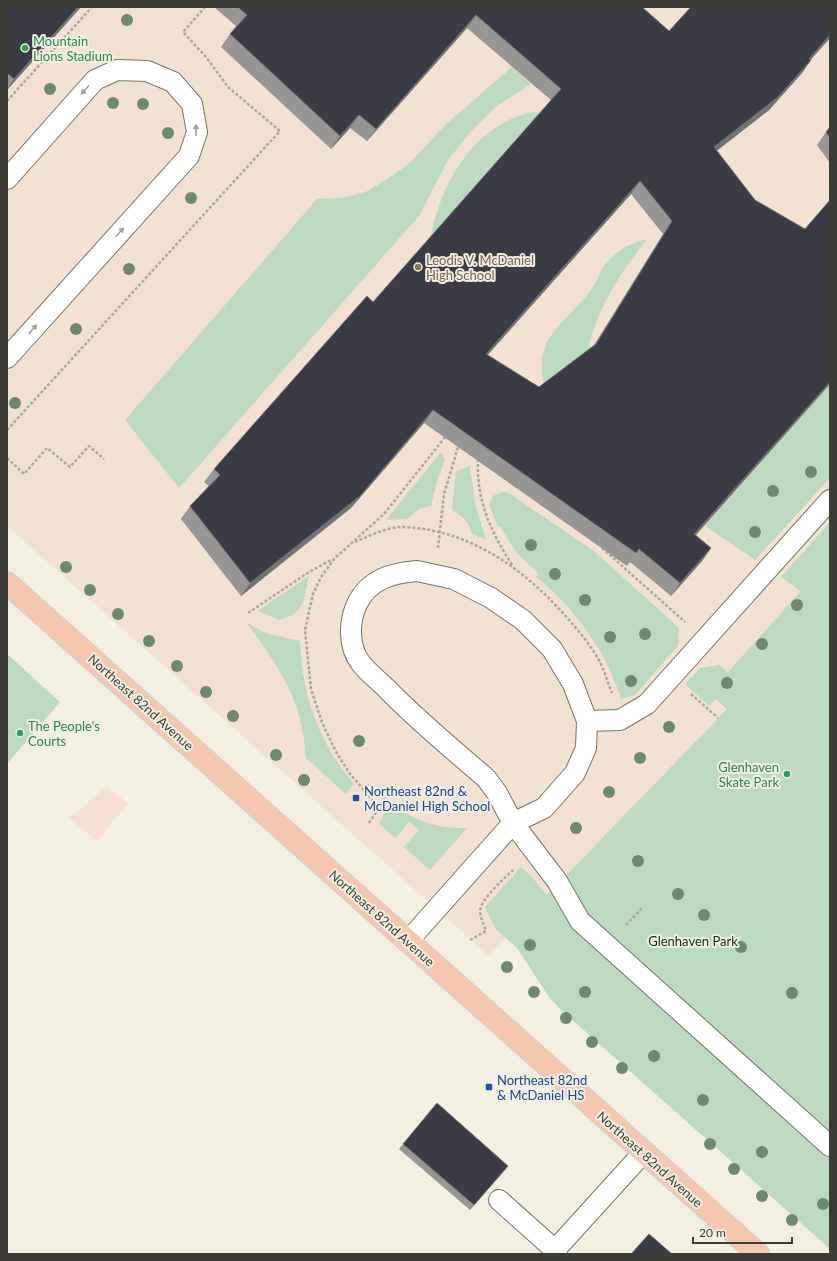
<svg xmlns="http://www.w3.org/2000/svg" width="837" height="1261" viewBox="0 0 837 1261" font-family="Lato,sans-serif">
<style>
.industrial{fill:#f6e1d3}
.education{fill:#f3e2d1}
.green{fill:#bbdabf}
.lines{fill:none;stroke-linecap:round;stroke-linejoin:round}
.lane-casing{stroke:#777468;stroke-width:22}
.primary-casing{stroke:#d0d0cf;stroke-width:24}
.path{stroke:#aaa89d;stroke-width:2.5;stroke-dasharray:3 2;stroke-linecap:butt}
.lane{stroke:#fff;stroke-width:20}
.primary{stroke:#f5c7af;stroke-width:22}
.tree{fill:#6d896f}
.wall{fill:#979694;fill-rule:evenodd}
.shaded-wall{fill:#727175}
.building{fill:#3b3b46;stroke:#727175;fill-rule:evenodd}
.oneway{fill:#9e9d9a}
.leisure-dot{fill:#2e9e5b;stroke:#f3f0e2;stroke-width:1.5}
.education-dot{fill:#8d6e63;stroke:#f3f0e2;stroke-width:1.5}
.transit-dot{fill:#1a4fb4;stroke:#f3f0e2;stroke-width:1.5}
.labels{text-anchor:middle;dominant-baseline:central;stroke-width:4;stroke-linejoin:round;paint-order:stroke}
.leisure-label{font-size:13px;fill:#27864d;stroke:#f3f0e2;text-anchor:start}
.education-label{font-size:13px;fill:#785e54;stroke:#f3f0e2;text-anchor:start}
.street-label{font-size:13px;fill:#3c3b36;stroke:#f3f0e2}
.transit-label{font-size:13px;fill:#164399;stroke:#f3f0e2;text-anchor:start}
.park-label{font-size:13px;fill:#003411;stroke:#f3f0e2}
</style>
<rect width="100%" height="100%" fill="#f3f0e2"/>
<path class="industrial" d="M107,786l21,18 -31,37 -28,-23z"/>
<path class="education" d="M7,7h823v583l-103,118 -238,248 -482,-430z"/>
<path class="green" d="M512,67l19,17 -34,22 -26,25 -23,29 -29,56 -240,272 -54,-68 192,-221 26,-1 25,-7 22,-14 21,-15 34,-37z
M533,112l9,1 -112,127c10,-56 44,-116 103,-128z
M647,239c-28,36 -53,73 -60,118l-42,32c-4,-14 -5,-28 0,-42 8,-22 36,-40 49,-62 6,-10 8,-20 18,-28 10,-10 21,-14 35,-18z
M830,384v94l-75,82 -50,-34z
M441,452l4,8 -8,21 -6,25 -12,3 -12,10 -21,1z
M470,466l5,37 11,37 -14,-6c-3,-11 -9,-18 -20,-24l4,-39z
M502,492l7,1 86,59 84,76 -1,18 -43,49 -14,4c-15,-49 -46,-90 -85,-122l2,-4 -22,-21 -16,-26 -2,1 -9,-22 4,-9z
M830,522v727l-269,-239 -12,-13 -32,-49 -22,-20 -10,-21 36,-40 10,9 16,19 180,-186 -11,-10 -7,7 -24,-22 15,-16 19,-3 9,7 73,-81 -20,-14z
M309,576c-6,24 -3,37 -30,44l-21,-9z
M246,622l19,11 35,8c2,54 19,102 54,143l-8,10 -40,-36c-3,-58 -27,-91 -60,-136z
M7,654l53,48 -53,62z
M381,794c27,24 50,35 86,34l-37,42 -26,-23 15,-17 -10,-8 -14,16 -16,-14 7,-15z"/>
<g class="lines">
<defs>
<path id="lane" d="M7,179l88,-99 22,-10 30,1 26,11 19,22 5,28 -8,24 -182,202
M417,571l37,8 37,19 32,22 29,29 21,35 14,37 -1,27 -11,25 -31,35 -31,15 -16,-30 -11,-15c-34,-29 -69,-58 -100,-90 -8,-8 -19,-16 -26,-26 -12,-16 -11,-41 -3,-58 12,-25 35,-31 60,-33z
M587,721l33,-1 27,-16 183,-204
M408,941l105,-118 44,58 23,40 250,225
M499,1200l56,50
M557,1254l-2,-4 88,-97"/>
<path id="primary" d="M7,583l751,671"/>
</defs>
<use href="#lane" class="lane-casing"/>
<use href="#primary" class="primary-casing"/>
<path class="path" d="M7,101l85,-94
M7,430l273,-299 -52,-44 -22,-30 -23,-25 22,-25
M7,458l17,16 23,-26 23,19 19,-21 15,13
M478,459c-2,41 13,74 35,107
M355,542c14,-6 32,-15 47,-15 64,2 117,38 159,84 15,16 30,34 40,53 4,9 7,19 11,29
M438,548l6,-54 15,-50
M602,548l83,74
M248,613l61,-41 24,-13
M691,694l27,24
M369,823l8,-12 -1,-7 -26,-30 -15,-24 -13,-28 -11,-33 -6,-59 8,-36 8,-17 14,-19 49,-44 62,-78
M626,925l17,-18
M470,940l16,-9c-2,-6 -5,-12 -6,-19 0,-13 24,-33 33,-42"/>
<use href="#lane" class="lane"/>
<use href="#primary" class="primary"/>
</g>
<g class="tree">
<circle cx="127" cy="20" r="6"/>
<circle cx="50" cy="89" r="6"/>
<circle cx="113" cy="103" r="6"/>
<circle cx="143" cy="104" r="6"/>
<circle cx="168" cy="133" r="6"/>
<circle cx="191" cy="198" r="6"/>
<circle cx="129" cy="269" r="6"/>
<circle cx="76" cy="329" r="6"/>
<circle cx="15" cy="403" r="6"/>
<circle cx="811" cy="472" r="6"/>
<circle cx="773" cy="491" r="6"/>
<circle cx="755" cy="532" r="6"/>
<circle cx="531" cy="545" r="6"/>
<circle cx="66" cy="567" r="6"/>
<circle cx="555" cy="574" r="6"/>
<circle cx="90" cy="590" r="6"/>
<circle cx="585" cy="600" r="6"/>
<circle cx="797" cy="605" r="6"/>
<circle cx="118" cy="614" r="6"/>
<circle cx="645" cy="634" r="6"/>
<circle cx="610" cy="637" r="6"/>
<circle cx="149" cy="641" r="6"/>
<circle cx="762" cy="644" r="6"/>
<circle cx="177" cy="666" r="6"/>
<circle cx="631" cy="681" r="6"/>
<circle cx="727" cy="683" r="6"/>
<circle cx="206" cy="692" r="6"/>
<circle cx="233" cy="716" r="6"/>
<circle cx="669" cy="727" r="6"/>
<circle cx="359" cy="741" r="6"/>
<circle cx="276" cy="755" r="6"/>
<circle cx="640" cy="758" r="6"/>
<circle cx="304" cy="780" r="6"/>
<circle cx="609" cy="792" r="6"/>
<circle cx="576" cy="828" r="6"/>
<circle cx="638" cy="861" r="6"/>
<circle cx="678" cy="894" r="6"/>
<circle cx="704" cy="915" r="6"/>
<circle cx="530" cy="945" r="6"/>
<circle cx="741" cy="947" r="6"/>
<circle cx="507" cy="967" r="6"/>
<circle cx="534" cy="992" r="6"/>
<circle cx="585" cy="992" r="6"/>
<circle cx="792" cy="993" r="6"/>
<circle cx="566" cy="1018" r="6"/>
<circle cx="592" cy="1042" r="6"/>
<circle cx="654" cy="1056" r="6"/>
<circle cx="622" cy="1068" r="6"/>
<circle cx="703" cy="1100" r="6"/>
<circle cx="710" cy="1144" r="6"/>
<circle cx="762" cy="1152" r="6"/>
<circle cx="734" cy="1169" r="6"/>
<circle cx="762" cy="1196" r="6"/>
<circle cx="823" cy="1204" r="6"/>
<circle cx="792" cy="1220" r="6"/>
</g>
<path class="wall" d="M7,7h74l-74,83z
M214,7h428l27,24 161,-24v31l-20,22h1l-9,13 -33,37 -53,41 114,233 -134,151 15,13 -9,13 -31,35 -41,-34 -3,4 -203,-143 -73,85 -110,88 -60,-77 9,-13 19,-20 -5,-4 10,-13 159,-167 178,-202 -84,-72 -100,113 -17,-13 -19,21 -110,-102 9,-13 6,-8zM631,194l32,40 -69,111 -55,42 -52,-32z
M830,127v36l-13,-18 9,-13z
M403,1144l101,27 -34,39 -71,-61z"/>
<path class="shaded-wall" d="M78,7h3l-74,83v-1l7,-10z
M476,15l-9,13 -100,113 9,-12z
M830,35v3l-30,34 9,-13z
M811,60l-9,13 -33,37 -64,50 9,-13z
M359,115l-9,13 -19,21 9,-13z
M640,181l-9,13 -154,173 9,-13z
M830,382v2l-145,163 9,-13z
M433,410l-9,13 -73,85 -110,88 9,-13z
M711,548l-9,13 -31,35 9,-13z
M508,1166l-4,5 -34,39 4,-5z"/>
<path class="building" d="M7,7h71l-64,72 -7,-6z
M238,7h404l27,24 22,-24h139v28l-21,24 2,1 -33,37 -64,50 41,53 50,29 25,-29v182l-136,152 17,14 -31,35 -41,-34 -3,4 -203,-143 -73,86 -110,87 -60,-77 30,-31 -6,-6 153,-173 6,6 188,-213 -85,-74 -100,114 -17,-14 -19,21 -110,-102 17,-19zM640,181l32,40 -76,123 -57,43 -53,-33z
M830,127v11l-4,-6z
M437,1103l71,63 -34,39 -71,-61z
M649,1234l23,20h-41z"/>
<defs><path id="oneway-solid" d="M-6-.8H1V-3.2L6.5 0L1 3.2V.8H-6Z"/></defs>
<g class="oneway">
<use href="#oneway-solid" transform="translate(85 90) rotate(132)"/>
<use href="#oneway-solid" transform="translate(196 130) rotate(-90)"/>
<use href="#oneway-solid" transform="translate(120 232) rotate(-48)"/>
<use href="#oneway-solid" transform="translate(33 329) rotate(-48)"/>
</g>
<g class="leisure-dot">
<circle cx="25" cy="48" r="4"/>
<circle cx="20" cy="733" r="4"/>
<circle cx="787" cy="774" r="4"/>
</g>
<circle class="education-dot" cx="418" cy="267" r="4"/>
<g class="transit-dot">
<rect x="352" y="794" width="8" height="8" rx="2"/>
<rect x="485" y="1083" width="8" height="8" rx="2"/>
</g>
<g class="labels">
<g class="leisure-label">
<text x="33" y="41">Mountain<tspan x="33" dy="15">Lions Stadium</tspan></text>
<text x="28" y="726">The People's<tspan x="28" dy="15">Courts</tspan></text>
<text x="779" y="767" text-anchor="end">Glenhaven<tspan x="779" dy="15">Skate Park</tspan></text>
</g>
<g class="education-label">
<text x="426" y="260">Leodis V. McDaniel<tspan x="426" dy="15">High School</tspan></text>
</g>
<g class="street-label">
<text transform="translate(141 702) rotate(42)">Northeast 82nd Avenue</text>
<text transform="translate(382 918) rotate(42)">Northeast 82nd Avenue</text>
<text transform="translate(650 1159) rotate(42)">Northeast 82nd Avenue</text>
</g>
<g class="transit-label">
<text x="364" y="791">Northeast 82nd &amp;<tspan x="364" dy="15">McDaniel High School</tspan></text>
<text x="497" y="1080">Northeast 82nd<tspan x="497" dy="15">&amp; McDaniel HS</tspan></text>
</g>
<g class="park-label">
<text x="693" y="941">Glenhaven Park</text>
</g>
</g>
<rect width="837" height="1261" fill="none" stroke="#3c3b36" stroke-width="16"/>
<path d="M693 1237v6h99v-6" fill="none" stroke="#3c3b36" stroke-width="2"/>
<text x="699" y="1237" font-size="12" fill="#3c3b36" stroke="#f3f0e2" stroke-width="3" paint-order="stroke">20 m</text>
</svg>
